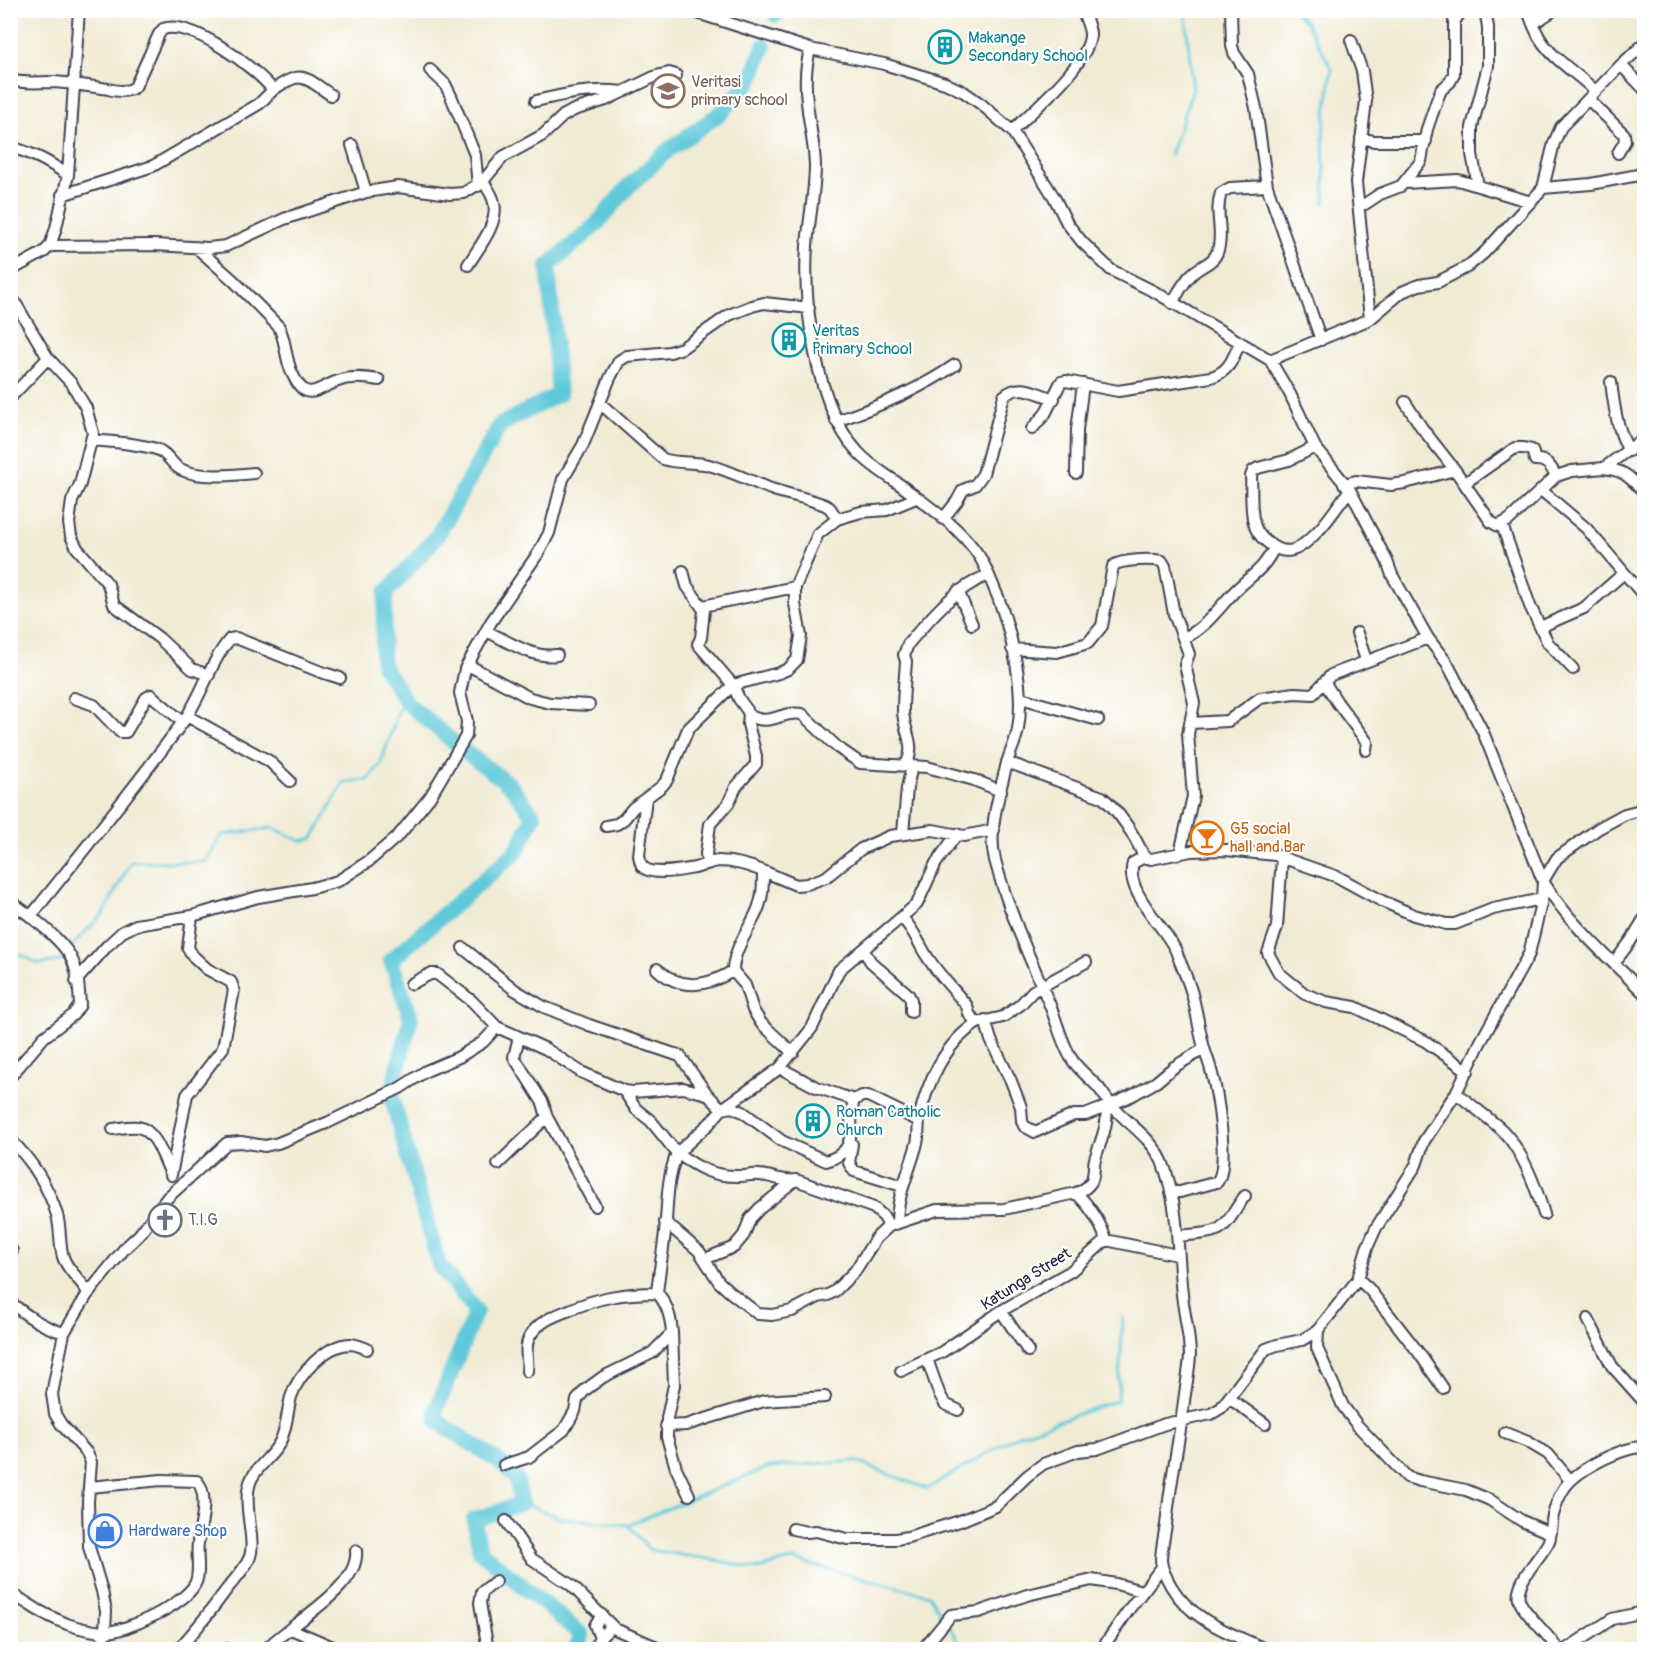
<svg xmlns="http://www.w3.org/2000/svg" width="1655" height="1660" viewBox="0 0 1655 1660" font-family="Pangolin,sans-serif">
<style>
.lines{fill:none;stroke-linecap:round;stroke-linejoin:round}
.stream{stroke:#5fc9da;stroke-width:3}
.river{stroke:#5fc9da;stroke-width:16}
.street-casing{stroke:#414052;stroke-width:14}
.street{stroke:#fff;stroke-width:10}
.labels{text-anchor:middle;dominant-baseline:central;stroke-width:4.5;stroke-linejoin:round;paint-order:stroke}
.culture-label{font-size:16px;fill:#0d838f;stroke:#fff;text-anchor:start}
.education-label{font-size:16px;fill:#785e54;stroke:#fff;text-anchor:start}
.food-label{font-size:16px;fill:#c56008;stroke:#fff;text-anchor:start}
.worship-label{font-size:16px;fill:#5b616d;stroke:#fff;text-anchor:start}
.street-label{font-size:16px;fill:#22223b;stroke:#fff}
.shop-label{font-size:16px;fill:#366cbe;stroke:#fff;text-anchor:start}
</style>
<rect width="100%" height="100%" fill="#fff"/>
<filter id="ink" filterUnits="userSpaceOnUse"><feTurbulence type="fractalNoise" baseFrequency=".0167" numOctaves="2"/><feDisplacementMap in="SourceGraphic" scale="12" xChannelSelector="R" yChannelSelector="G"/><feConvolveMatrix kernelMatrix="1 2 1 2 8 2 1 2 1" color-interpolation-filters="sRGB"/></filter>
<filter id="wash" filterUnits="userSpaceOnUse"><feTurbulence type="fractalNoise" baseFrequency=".008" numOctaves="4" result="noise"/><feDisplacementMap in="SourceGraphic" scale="24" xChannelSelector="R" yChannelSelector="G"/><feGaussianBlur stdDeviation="1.35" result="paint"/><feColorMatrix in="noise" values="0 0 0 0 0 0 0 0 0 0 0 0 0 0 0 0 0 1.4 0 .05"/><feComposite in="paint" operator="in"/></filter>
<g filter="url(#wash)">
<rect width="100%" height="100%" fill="#f1ebd4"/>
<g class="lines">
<path class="stream" d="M1292,10l14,12 26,47 -9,66 2,68
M1170,155l23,-66 -8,-79
M70,948l33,-34 28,-52h74l17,-27 51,-7 28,13 12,-3 31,-56 24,-2 13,-17 18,-54 8,-6
M10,955h12l17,9 20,-3 6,-8
M522,1503l39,15 67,7 141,-58 86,-6 72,28 91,-54 100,-35 5,-83
M628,1525l22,25 64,10 43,9 35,-9 137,35 35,55"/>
<path class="river" d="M776,15l3,-5
M575,1650l7,-15 -102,-84 -6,-31 48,-17 -6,-25 -12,-13 -67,-44 -1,-11 40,-99 -37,-46 -48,-170 20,-77 -20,-58 126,-109 17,-35 -25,-32 -45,-33 -57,-48 -24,-37 -1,-14 4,-59 51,-57 63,-111 59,-31 -11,-128 48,-41 33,-39 38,-35 55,-39 29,-32 13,-34"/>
</g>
</g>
<g filter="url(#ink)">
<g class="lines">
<defs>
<path id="street" d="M688,10l122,39 74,15 61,19 19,9 17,12 31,27 42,66 13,26 15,19 29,28 44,22 115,68 20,34 25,53 35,43 37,71 5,14 36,63 19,25 36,69 60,149c26,43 65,76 101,112
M1231,10l1,36 2,7 14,21 8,34 11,78 54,154
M1528,10c3,10 7,19 11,27 14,23 38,36 56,54
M1533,24l21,-14
M1351,40l11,31 4,30 -10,81 14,137
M810,49c-2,9 -4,18 -4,27 -2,30 8,59 9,89 0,27 -6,54 -8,81 -4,59 9,160 50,205 12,14 27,22 42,33 28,21 61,43 80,72 8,12 13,28 19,41 14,38 27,92 20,132 -2,12 -8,23 -11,34 -7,29 -20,68 -12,97 13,50 34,96 54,143 8,18 13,42 24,58 7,10 17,17 25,26 6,7 10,15 16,21 17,18 37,30 48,53 17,42 15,89 20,133 2,21 8,41 8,62 -1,15 -4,30 -6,45 -5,42 -14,83 -18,124 -2,12 -5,25 -5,36 1,8 6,18 10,25 20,35 62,48 96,64
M1621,65l23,-21
M430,70l15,14 6,12 24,59 3,31
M10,80c15,4 28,2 42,2 19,1 37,4 56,7 9,2 19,4 27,-2l24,-53 4,-5c28,-10 93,39 110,61l-14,14 -106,62 -91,29
M273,90c29,-21 31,-13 58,5
M1588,99l36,35 1,7 -7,12
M536,101c29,-7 56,-13 87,-9
M1012,131c20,-20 80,-70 78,-98 -1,-8 -5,-16 -8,-23
M1361,138l13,3h52
M352,145l14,47
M10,147c23,6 39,15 58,28
M1405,183l53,-3 73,22
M1478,186l-6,-32v-27l16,-61v-39l-3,-17
M1543,188l48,-4 47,-9 6,2
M1365,204l15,-10 21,-8 20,-25 6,-32 10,-29 4,-10 9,-8 4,-8v-52l8,-12
M50,246l104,-1 55,3 17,-2 58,-27 82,-27 32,-5 52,7 14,-1 19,-12 20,-24 40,-22 20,-19 11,-6 32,-10 50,-24 13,-3 7,2
M196,247l38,34 45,46c7,14 6,31 13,46 15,33 25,14 49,7 12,-4 26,-2 38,0
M468,265c10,-17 31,-41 26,-62 -1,-8 -7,-15 -11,-22
M10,271l34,-19 6,-6 6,-18 12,-53 11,-165
M10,294l38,64 24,26 14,24 7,25 -13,51 -8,17 -3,22 2,13 6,12 31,36 6,21 45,33 33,31 17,6
M1172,303c6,-9 11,-20 19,-28 9,-10 23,-11 27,-25 6,-19 -4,-37 3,-57l9,-5 37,-2
M1270,360l100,-41 32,-27 17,-7 19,-3 29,-15 17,-14 59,-65 11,-45 7,-16 60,-62 23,24
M1611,382c3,24 6,48 18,69
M10,398l38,-40
M1405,402l17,26 33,42 36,52 7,4 11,-6 47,-44 16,-5 32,-3 40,-30
M601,404l62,55c14,5 31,2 46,6 22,6 41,16 62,24 18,6 37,9 54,16l5,3 7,11
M836,421c42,-14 83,-31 119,-56
M1032,429l13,-15 16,-32 5,-1 52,10 93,-14c18,-5 22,-18 29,-35
M91,440c21,2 44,3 65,9 11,3 15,15 24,20 19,10 54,6 74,4
M1315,447l-26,13 -31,8 -5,3 -2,5c1,15 -1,32 3,47 2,8 6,14 13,19 20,18 35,6 51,-11 12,-12 21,-28 32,-41
M1604,468c22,3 25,9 40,24
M1076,473l1,-43 6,-46
M1465,483l50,-35h9l8,2 3,10c12,-1 16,7 21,16
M1344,484l12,-3 35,4 14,-2 50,-13
M1541,490l45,38 58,68
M943,519l14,-18 6,-11 12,-5 8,-11 21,-78c16,-14 31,-3 50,3
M1502,525l28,81 18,37 25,26
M683,571l4,15 17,24 -3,28 -3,6 35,41 6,14 8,11 2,5 -1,9 8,32v8l-20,23 -8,17 -18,20 -4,30 1,8
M958,591l14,33
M703,606l92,-19
M1541,629l6,-5 37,-16 40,-35
M486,631c22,10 46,28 71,24
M1357,633l9,27
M1184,638c23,-11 35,-31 52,-48 17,-16 27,-20 38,-42
M1012,649l45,3 31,-9 14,-17 11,-60c9,-7 38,-7 49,-5l3,5 9,48 15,40 -4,11 9,38 -6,31 5,62 -13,57
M468,665l62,33 20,5 39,2
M1325,683l12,19 30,40 -1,8
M74,698l20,7 26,27h6l20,-34 5,-3 32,27
M1021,698l77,22
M749,715c21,13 32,-5 53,-1l35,33 23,16 67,4 47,13 27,11
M187,716l82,45 21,20
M1191,723l37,-2 32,-23 34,-5 19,1 18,-19 97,-37
M1007,762l95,35c18,15 33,39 42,60l7,2 40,-8 35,-1 49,5 63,22 44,24 32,14 32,9h9l38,-15 49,-10
M905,766c13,-21 -2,-34 -2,-56 0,-16 2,-33 3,-49l-2,-6 4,-11c22,-26 47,-56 80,-69
M646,798l-7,57c1,5 1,10 5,13 12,8 38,2 51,0 8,-2 14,-6 23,-7 16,0 30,4 45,10 0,13 0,26 -5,38 -8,20 -25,40 -25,62l12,14 8,25 8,13 32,30
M606,826l11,-2 7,-5 9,-11 29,-22 5,-6 21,-51 45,-44 46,-12 9,-4 9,-9 4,-24 -6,-32v-17l23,-53 19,-15 24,-7 26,-2 29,-12
M903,833l4,-45 5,-22
M1144,857l-11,6c-9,29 32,63 43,88 5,14 12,28 16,43 5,18 7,36 12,54 2,7 5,14 7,22 6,21 19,96 6,112l-37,10h-9
M1282,858l-5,69 -9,26 11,20 26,21 21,8 29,5 70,34 43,30
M763,871l33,14 11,-1 19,-7 35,-28 29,-13 43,-6 31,6 30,-6
M10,901c18,13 44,32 57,50 11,14 12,38 13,54l-7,10 -29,22 -34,40
M31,916c52,-65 105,-130 154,-197 18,-25 25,-57 45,-80l6,-1 85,34 19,6
M902,918c12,11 17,27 26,40 11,17 26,32 39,48l2,8 8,9 26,-6 17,-12 13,-14 53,-29
M463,948l52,42 29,17 45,18 91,31 27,38 15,15 10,-2 11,5 39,29 44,20c36,-11 20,-36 28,-61
M864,951l7,11 37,32 3,6v12
M1614,963l16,-21 14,-23
M657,969c24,22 49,18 76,2
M76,981l31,-35 15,-14 14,-7 56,-9 66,-19 54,-9 26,-7 31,-20 30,-26 31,-38 36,-61 1,-15 -7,-28 5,-24 26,-47 48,-70 10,-19 14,-54 20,-34 27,-67 9,-17 8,-5 43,-4 12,-4 47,-33 23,-9 12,-3 45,5
M411,984l19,-10h7l35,27 25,26 49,22 35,23 43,19 12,18 15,12 26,32 32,-29 13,-15 58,-41 32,-40 27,-58 78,-66 19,-41 21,-29
M985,1020l6,20 20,41 10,26 1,14 2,5 11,6 39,-17h11l21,-8 27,-12 23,-13 18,-15 30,-18
M519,1037l-5,20 29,46 4,14 48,89
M780,1068l36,19 38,13 8,-4h6l51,25
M624,1091l9,1 50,-4 24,6
M1456,1093c14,11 35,27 47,38 21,22 33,56 41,83
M113,1129c8,-1 17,-3 25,-2 18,3 26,33 33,47
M10,1140c21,18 39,48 47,75 4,14 2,28 6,42 4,13 17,22 24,34v4l-23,38 -12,61 3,20 6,10 26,29 4,9 -3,39 1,46 13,44 4,20 -1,21 -5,18
M852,1144l-3,19 5,8 48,15
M498,1164l49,-47
M171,1175l16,-80 36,-47 11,-58 -3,-8 -24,-13 -14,-13 -5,-8 4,-32
M665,1222l34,29 20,31 11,10 28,22 14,1 20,-4 26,-14 10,-2 7,-4 20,-20 21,-33 13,-12 48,-16 67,-1 72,-16
M897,1223c0,-29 13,-52 20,-80 2,-7 1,-15 2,-23 7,-36 26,-77 58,-97
M1178,1236c12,-2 28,-1 39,-6 12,-5 20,-25 28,-34
M1106,1240c-5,-17 -17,-35 -30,-47 6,-2 11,-5 15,-11 4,-7 2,-16 4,-23 5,-17 14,-34 11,-52
M10,1257l2,-6
M705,1259l29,-12 10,-12 6,-16 9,-10 36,-29
M1358,1279l11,10 50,64 24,35
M87,1295l38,-47 14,-13 28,-37 60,-55 14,-1 24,4 13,-3 51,-21 71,-34 26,-17 33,-14 24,-15 14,-15
M10,1302c17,14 33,25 54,31
M1001,1311l27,40
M1588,1319l24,47 32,36
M1318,1330l-1,18 26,58 14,19 50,52 13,4 46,9 24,10 32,21 28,12
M672,1333l2,52 -7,33v19l9,31 13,27
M927,1359l12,34 6,11 13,6
M527,1371c2,-10 -4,-23 3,-35 8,-14 24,-20 37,-25 32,-14 56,-18 90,-18 2,-21 6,-41 8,-61 3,-29 1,-51 12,-79 21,15 36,24 64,23 6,0 12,-2 18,-1 14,1 24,7 37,5l78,28 10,9 5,9
M901,1371l41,-19 59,-41 70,-40 35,-31 71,15
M1229,1398l36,26
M666,1426l20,-1 78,-24 61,-4
M1505,1433l23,9 20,12 22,26
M504,1465l25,-8 35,-27 11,-19 2,-11 8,-10 18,-13 49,-24 20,-20c-1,-15 -4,-29 -15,-40
M506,1521l26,38 39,26 44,44 37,16 6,5
M793,1529l14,3 9,-1 31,8h49l12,-2 52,-16 36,-15 31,-30 16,-12 35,-13 19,-2 68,-25 46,-10 10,-6 45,-59 11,-4 25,-5 16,-10 40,-51 9,-31 9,-20 40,-63 8,-24 32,-48 24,-50 49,-89 13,-55 1,-18 14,-23 42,-30 26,-14 19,-5
M10,1594c9,3 13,7 20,11 11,8 25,14 37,19 11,4 25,7 36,8 22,1 82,-28 92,-48 6,-11 1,-28 3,-41 2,-18 12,-47 -1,-62l-36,-1 -71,7
M291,1629l49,21
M600,1638l-5,-13 7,-10
M177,1650c19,-19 34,-40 50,-61 7,-9 17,-19 22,-30 8,-17 -6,-50 0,-73 4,-18 23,-28 31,-44 7,-14 7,-30 11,-45 7,-22 34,-52 59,-53 6,0 12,3 17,5
M227,1650v-1
M265,1650c23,-25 95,-62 91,-99
M488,1650l-8,-47 2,-11 14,-11
M594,1650l6,-12 12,-12
M922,1650l29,-35 28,-3 48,-17 65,-15 24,4 26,7
M1101,1650l29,-42 32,-41
M1558,1650c-8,-15 -36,-38 -39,-51 -4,-17 21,-41 29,-56 5,-9 2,-21 6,-31 2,-8 6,-18 11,-25 13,-18 57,-40 79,-40
M1565,1650l47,-31 32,-7"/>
</defs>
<use href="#street" class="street-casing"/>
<use href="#street" class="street"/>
</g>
</g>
<defs>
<symbol id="building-ring" viewBox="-11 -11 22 22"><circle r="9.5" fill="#fff" stroke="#0f9aa8" stroke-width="1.5"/><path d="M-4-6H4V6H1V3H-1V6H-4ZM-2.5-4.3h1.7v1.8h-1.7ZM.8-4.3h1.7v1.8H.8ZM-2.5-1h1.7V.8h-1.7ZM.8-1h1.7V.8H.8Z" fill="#0f9aa8"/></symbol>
<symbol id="school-ring" viewBox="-11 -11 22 22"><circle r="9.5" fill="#fff" stroke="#8d6e63" stroke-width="1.5"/><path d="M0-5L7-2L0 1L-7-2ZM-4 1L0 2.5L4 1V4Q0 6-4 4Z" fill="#8d6e63"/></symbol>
<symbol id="bar-ring" viewBox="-11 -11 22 22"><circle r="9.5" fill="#fff" stroke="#e8710a" stroke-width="1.5"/><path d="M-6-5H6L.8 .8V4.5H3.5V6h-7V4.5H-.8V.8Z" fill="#e8710a"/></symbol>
<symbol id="church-ring" viewBox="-11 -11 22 22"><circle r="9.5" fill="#fff" stroke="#6b7280" stroke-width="1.5"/><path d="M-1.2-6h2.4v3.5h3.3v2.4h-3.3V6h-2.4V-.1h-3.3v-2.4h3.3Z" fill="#6b7280"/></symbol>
<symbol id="shop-ring" viewBox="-11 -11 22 22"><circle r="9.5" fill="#fff" stroke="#3f7fe0" stroke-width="1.5"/><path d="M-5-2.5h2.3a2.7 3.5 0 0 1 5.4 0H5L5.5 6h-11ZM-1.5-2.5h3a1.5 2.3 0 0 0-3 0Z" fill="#3f7fe0"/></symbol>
</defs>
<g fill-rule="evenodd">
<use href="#building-ring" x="926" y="28" width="38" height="38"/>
<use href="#school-ring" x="649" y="72" width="38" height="38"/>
<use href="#building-ring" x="770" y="321" width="38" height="38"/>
<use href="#bar-ring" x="1188" y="819" width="38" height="38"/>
<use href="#building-ring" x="794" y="1102" width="38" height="38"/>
<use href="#church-ring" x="146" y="1201" width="38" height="38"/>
<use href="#shop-ring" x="86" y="1512" width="38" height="38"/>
</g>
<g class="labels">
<g class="culture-label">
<text x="968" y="38">Makange<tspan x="968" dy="18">Secondary School</tspan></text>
<text x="812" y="331">Veritas<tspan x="812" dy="18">Primary School</tspan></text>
<text x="836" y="1112">Roman Catholic<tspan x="836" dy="18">Church</tspan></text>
</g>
<g class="education-label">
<text x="691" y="82">Veritasi<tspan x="691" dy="18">primary school</tspan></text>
</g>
<g class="food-label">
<text x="1230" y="829">G5 social<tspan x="1230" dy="18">hall and Bar</tspan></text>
</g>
<g class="worship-label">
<text x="188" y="1220">T.I.G</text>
</g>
<g class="street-label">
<text transform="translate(1026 1279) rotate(-32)">Katunga Street</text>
</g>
<g class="shop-label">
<text x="128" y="1531">Hardware Shop</text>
</g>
</g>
<rect width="1655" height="1660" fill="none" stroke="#fff" stroke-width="36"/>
</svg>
